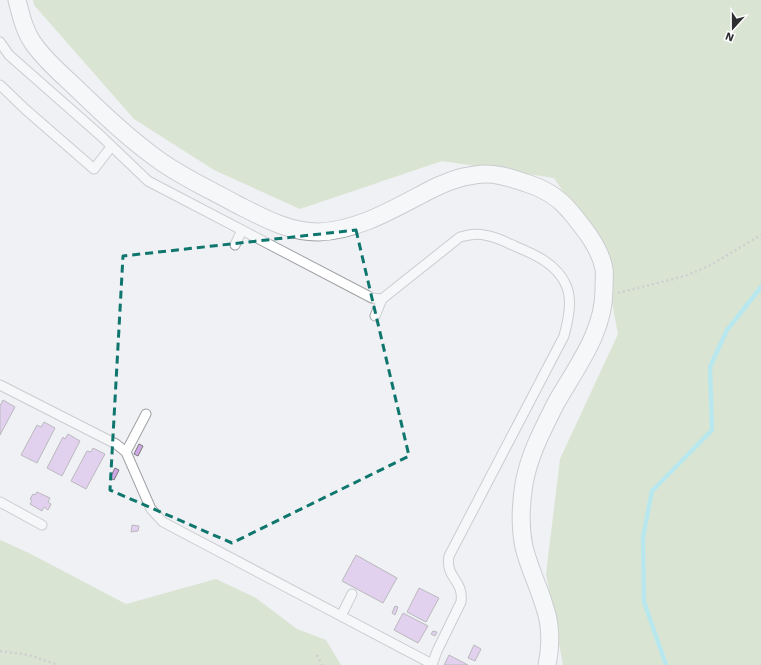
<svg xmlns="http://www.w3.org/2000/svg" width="761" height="665" viewBox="0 0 761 665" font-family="'Work Sans',sans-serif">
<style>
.green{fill:#c2d6a9}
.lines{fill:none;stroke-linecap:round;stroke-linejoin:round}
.stream{stroke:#77dde7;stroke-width:4.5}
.building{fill:#d1a8e6;stroke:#79777a}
.service-casing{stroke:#9fa1a4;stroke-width:11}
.minor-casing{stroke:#9fa1a4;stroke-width:19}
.path{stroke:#a4a5a8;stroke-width:2.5;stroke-dasharray:2 3;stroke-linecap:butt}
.service{stroke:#fff;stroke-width:9}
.minor{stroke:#fff;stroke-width:17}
.marked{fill:none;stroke:#0f766e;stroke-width:3;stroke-dasharray:8 5;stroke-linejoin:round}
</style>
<rect width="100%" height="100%" fill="#eff1f4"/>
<path class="green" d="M33,0h728v665h-198l-17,-91 14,-115 58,-125 -16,-84 -48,-72 -112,-17 -142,48 -86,-39 -80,-51 -100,-114z
M0,540l29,13 97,51 90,-25 40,19 41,31 29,11 15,25h-341z"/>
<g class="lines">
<path class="stream" d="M666,665l-22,-63 -1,-65 9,-46 60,-61 -2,-63 17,-37 34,-43"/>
</g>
<path class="building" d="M3,400l12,7 -15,28v-29z
M44,422l11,6 -18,35 -16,-8 16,-30 4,2z
M68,434l12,7 -18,35 -15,-8 16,-31 2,2z
M139,444l4,2 -5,10 -4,-2z
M93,448l12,6 -19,35 -15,-8 16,-30 4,1z
M115,468l4,2 -5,10 -4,-2z
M37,492l13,6 -2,4 3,2 -3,6 -4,-3 -2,4 -12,-7 2,-4 -2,-1 3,-5 2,1z
M132,525l7,1 -1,5 -7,1z
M356,555l41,23 -14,25 -41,-22z
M419,588l20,10 -13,24 -19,-10z
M395,606l3,1 -3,8 -3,-2z
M403,613l25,13 -10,17 -24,-13z
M433,631l4,1 -2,4 -4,-2z
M474,645l7,4 -6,12 -7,-3z
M449,655l19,10h-24z"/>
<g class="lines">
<defs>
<path id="service" d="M0,42l9,13 92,81 47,45 224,117 10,1 78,-62c8,-2 16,-4 24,-2 9,1 18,5 26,9 21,9 46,18 56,41 7,16 2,35 -2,51l-115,220c-4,23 15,23 12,46l-24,49 -5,14
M0,85l25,24 69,60 17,-22
M235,245l7,-15
M375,316l7,-17
M0,385l116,59 10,8 25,57 12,13 269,142
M126,452l20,-38
M0,502l42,23
M341,616l11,-22"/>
<path id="minor" d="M17,0c4,15 7,30 16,43 11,16 26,29 40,42 28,27 56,54 87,76 24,17 51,29 76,43 26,13 52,28 82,28 38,-1 74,-22 108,-40 15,-8 31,-15 49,-17 17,-3 34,2 51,8 17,5 31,13 43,27 14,17 31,37 35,59 1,6 0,12 0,18 1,44 -27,79 -48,116 -13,26 -27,52 -32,81 -3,19 -4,44 0,63 5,21 15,40 21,61 6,17 6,39 2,57"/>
</defs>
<use href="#service" class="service-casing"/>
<use href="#minor" class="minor-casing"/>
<path class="path" d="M618,293l67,-17 24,-10 52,-31
M0,651l29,4 29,10
M317,655l5,10"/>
<use href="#service" class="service"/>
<use href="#minor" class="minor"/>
</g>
<path d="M0 0H761V665H0ZM356,230l53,226 -177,87 -122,-53 13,-234z" fill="#eff1f4" fill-opacity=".55" fill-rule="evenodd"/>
<path class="marked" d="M356,230l53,226 -177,87 -122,-53 13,-234z"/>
<g transform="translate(733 28) rotate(201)" stroke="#fefeff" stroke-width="3" paint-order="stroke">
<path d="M0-3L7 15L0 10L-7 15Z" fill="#2d2e2f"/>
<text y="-6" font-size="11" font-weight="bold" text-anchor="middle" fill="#2d2e2f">N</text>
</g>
</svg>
